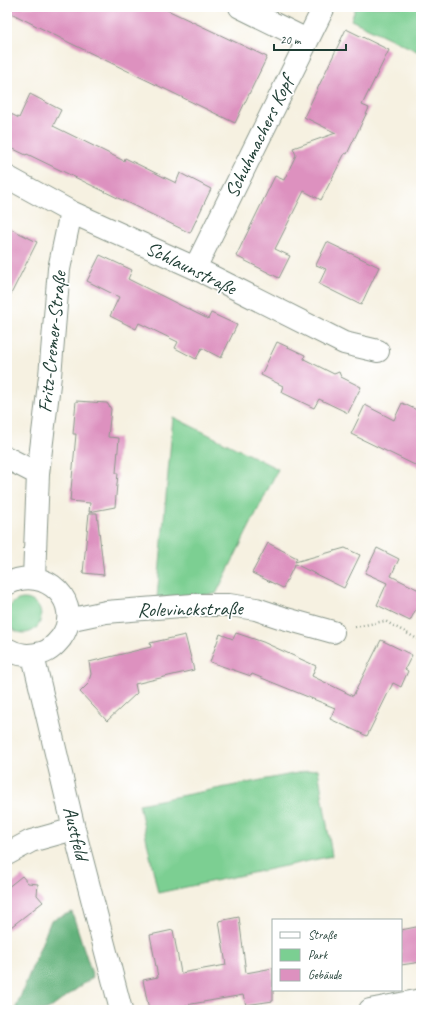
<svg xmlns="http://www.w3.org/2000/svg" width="428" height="1017" viewBox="0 0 428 1017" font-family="Caveat,sans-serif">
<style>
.green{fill:#7bcf92;stroke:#4d8663}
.forest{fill:#64b27c;stroke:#427858}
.building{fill:#dd91bf}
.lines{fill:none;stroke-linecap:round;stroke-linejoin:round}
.street-casing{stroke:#8a978a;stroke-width:24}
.path{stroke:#8a978a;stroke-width:2.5;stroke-dasharray:1 3;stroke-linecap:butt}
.street{stroke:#fff;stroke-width:22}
.labels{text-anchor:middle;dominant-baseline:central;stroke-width:3.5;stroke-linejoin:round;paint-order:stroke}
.street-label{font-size:20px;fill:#1f3d34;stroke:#fff}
</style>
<rect width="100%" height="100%" fill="#fff"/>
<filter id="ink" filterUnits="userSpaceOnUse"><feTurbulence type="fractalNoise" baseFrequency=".025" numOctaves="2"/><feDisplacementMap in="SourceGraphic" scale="8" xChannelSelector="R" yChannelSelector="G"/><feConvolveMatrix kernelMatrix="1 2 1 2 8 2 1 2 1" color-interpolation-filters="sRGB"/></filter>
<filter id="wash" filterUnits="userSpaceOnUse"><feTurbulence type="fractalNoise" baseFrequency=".012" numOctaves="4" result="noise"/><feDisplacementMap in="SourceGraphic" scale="16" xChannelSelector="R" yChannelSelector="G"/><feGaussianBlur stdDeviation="0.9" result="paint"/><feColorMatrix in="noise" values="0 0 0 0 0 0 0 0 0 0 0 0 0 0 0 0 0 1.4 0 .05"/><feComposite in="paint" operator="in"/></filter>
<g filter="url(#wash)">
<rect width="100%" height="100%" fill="#f6f1e1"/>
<path class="green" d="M356,7h65v46l-70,-33z
M173,417l105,52 -62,125 -59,4z
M7 616a17 17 0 1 1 34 0a17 17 0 1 1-34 0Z
M318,769l14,87 -174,37 -19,-89z"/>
<path class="forest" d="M72,912l21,65 -45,33h-33l36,-90z"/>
<g id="blocks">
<path class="building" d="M7,7h154l106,50 -32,66 -165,-80 -63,-32z
M346,29l43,21 -27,55 7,3 -22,46 -2,-1 -24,47 -17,-9 -29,58 15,7 -11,22 -43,-22 39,-80 9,4 12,-25 -3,-7 43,-15 -32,-16z
M30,94l31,16 -8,16 61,30 10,5 1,-3 51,25 4,-10 31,16 -21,44 -163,-79 -1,1 -19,-9v-34l12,6z
M7,227l30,15 -30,60z
M327,242l52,25 -18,38 -42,-21 7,-15 -10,-4z
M100,255l32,15 -4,9 80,40 3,-6 26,12 -16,33 -19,-10 -6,11 -21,-11 3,-6 -39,-19 -3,6 -26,-13 9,-19 -32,-16z
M277,342l28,13 -1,4 30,15 5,-2 2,5 20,10 -13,26 -29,-14 -5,9 -33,-16 2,-6 -22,-11z
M76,401l31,2 4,6 -3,28 11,1 -3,35h2l-3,34 -26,5 1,-9 -20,-2 6,-67h-3z
M402,403l19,9v56l-70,-34 14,-29 29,15z
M89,513h8l7,62 -21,-2z
M268,543l29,15 -2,4 50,-14 15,7 -16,33 -49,-24 -12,24 -31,-15z
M377,548l22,11 -8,17 30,15v8l-11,22 -33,-16 10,-22 -22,-10z
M236,633l27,9 53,24 -4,10 41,20 28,-56 31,15 -7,14 3,2 -7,16 -8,-4 -26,53 -37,-17 5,-11 -83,-34 -1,2 -41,-14 10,-28 13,5z
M185,635l9,35 -59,14 2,9 -30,28 -27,-29 8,-8 3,-10 -2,-12 62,-15 -1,-4z
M22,876l6,7 10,1 -1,11 6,7 -36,28v-42z
M239,917l7,56 27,-5v33l-27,4 -3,-10 -57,10 1,2 -16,3h-22l-6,-30 15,-3 -8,-42 23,-5 8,43 45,-8 -7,-44z
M421,926v36l-20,3v-35z"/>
</g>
</g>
<g filter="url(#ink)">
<use href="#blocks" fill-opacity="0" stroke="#8a978a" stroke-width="1"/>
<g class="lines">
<defs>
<path id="street" d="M240,7l67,33
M7,177l64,35 124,56 149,75 34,8
M195,268l129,-261
M7,458l31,16
M34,578l4,-104 12,-98 9,-107 12,-57
M7,584c39,-21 78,20 54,54 -5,6 -11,13 -19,15 -13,3 -23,3 -35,-4
M68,620l38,-8 87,-7h36l27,4 27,9 50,14
M33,656l41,173 47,181
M7,854l24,-13 43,-12
M370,1010l51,-10"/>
</defs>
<use href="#street" class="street-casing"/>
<path class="path" d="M355,627l30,-6 36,20"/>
<use href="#street" class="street"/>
</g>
</g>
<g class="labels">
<g class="street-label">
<text transform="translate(259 137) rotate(-64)">Schuhmachers Kopf</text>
<text transform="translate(191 268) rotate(26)">Schlaunstraße</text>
<text transform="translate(52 342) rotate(-84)">Fritz-Cremer-Straße</text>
<text transform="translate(190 609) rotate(-1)">Rolevinckstraße</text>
<text transform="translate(76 833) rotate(76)">Austfeld</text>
</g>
</g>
<rect width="428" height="1017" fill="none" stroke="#fff" stroke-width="24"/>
<rect x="272" y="919" width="130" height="72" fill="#ffffff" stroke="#a5b1ae"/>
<rect x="280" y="932" width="20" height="6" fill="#ffffff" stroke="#a5b1ae"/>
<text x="308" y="939" font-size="12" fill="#1f3d34">Straße</text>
<rect x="280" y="949" width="20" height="12" fill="#7bcf92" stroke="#a5b1ae"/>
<text x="308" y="959" font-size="12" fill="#1f3d34">Park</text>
<rect x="280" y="969" width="20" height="12" fill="#dd91bf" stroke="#a5b1ae"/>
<text x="308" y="979" font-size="12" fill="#1f3d34">Gebäude</text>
<path d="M274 44v6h72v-6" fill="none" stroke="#1f3d34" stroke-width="2"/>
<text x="280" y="44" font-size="12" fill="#1f3d34" stroke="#ffffff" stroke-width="3" paint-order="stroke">20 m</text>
</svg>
